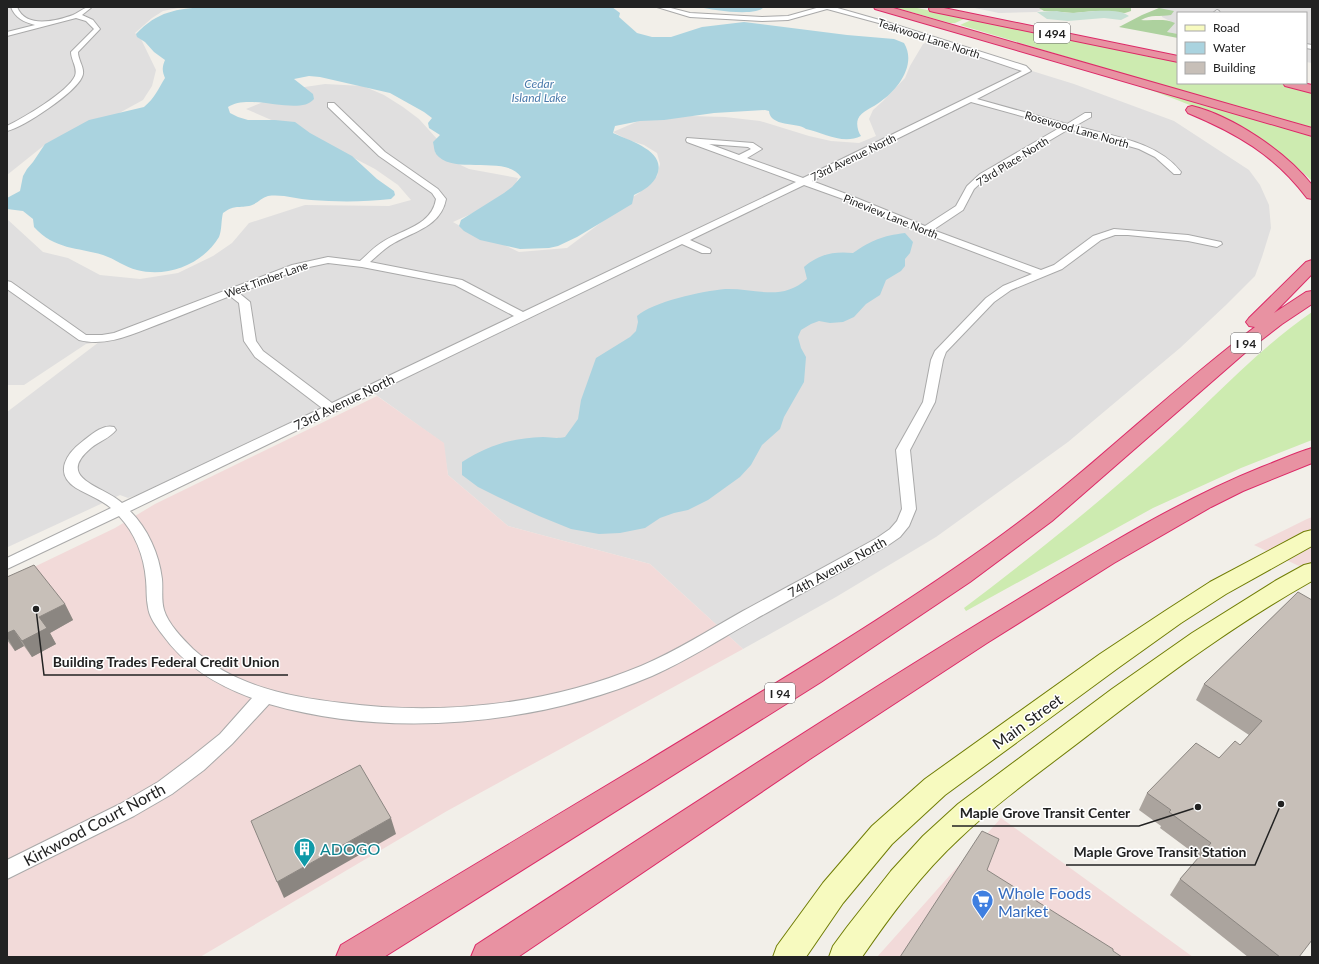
<svg xmlns="http://www.w3.org/2000/svg" width="1319" height="964" viewBox="0 0 1319 964" font-family="Lato,sans-serif">
<style>
.residential{fill:#e0dfdf}
.commercial{fill:#f2dad9}
.grass{fill:#cdebb0}
.forest{fill:#add19e}
.wetland{fill:#c6e0d4}
.water{fill:#aad3df}
.lines{fill:none;stroke-linecap:round;stroke-linejoin:round}
.street-casing{stroke:#a9a9a9;stroke-width:2}
.secondary-casing{stroke:#707d05;stroke-width:2}
.highway-casing{stroke:#dc2a67;stroke-width:2}
.street{fill:#fff;fill-rule:evenodd}
.secondary{fill:#f7fabf;fill-rule:evenodd}
.highway{fill:#e892a2;fill-rule:evenodd}
.wall{fill:#aba49e}
.shaded-wall{fill:#8b8681}
.building{fill:#c7bfb8;stroke:#8b8681}
.labels{text-anchor:middle;dominant-baseline:central;stroke-width:3;stroke-linejoin:round;paint-order:stroke}
.far-street-label{font-size:11px;fill:#222;stroke:#fff}
.shield{fill:#fff;stroke:#646464;stroke-width:1}
.shield-label{font-size:12px;font-weight:bold;fill:#222}
.far-water-label{font-size:12px;font-style:italic;fill:#4a7aab;stroke:#fff}
.street-label{font-size:13px;fill:#222;stroke:#fff}
.near-street-label{font-size:16px;fill:#222;stroke:#fff}
.near-culture-label{font-size:16px;fill:#0d838f;stroke:#fff;text-anchor:start}
.near-shop-label{font-size:16px;fill:#366cbe;stroke:#fff;text-anchor:start}
.leader{fill:none;stroke:#222;stroke-width:1.5}
.callout-dot{fill:#222;stroke:#fff;stroke-width:1.5}
.callout-label{font-size:14px;text-anchor:middle;font-weight:bold;fill:#222;stroke:#fff;stroke-width:3;stroke-linejoin:round;paint-order:stroke}
</style>
<rect width="100%" height="100%" fill="#f2efe9"/>
<path class="residential" d="M7,7h176l-20,4 -11,7 -17,15 6,6 15,31 -4,16 -9,14 -31,17 -36,12 -29,14 -40,32z
M970,7h109l-34,1 -8,4 -38,1z
M1160,7h152v56l-6,-1v-49h-128v21l-11,-2 7,-9 -12,-6z
M933,40l141,44 100,37 75,49 11,15 9,20 2,23 -9,29 -7,19 -29,29 -46,43 -112,94 -132,95 -100,60 -93,52 -93,-85 -142,-38 -60,-51 -5,-32 -78,-56 -228,108 -9,3 -8,-3 -112,52 -1,-2v-133l92,-70 -13,2 -62,41h-17v-166l36,33 25,6 32,17 40,4 38,-6 35,-17 19,-13 17,-20 56,-18 84,1 22,-6 -13,-15 -23,-16 -48,-25 -81,-35 52,-21 27,-4 38,2 21,9 19,12 16,12 19,21 -3,13 34,16 49,9 -7,18 -58,26 26,15 21,6 19,9 48,-4 40,-30 15,-14 17,-11 18,-17 3,-12 -3,-11 -13,-8 -16,-5 -15,-8 30,-13 47,-3 35,1 35,4 49,15 22,5 28,2 17,-7 -7,-17 4,-9 10,-9 22,-23 5,-12 13,-22z"/>
<path class="commercial" d="M377,396l67,47 4,32 60,51 142,38 93,85 -296,162 -247,146h-193v-377l108,-52 40,-24z
M1312,517v55l-58,-27 53,-26z
M1001,818l192,139h-316z"/>
<path class="grass" d="M893,7h19l50,10 2,2 -9,4h-5z
M976,20l202,42v21h98l36,8v39l-352,-105 9,-4z
M1114,77l198,58v46c-55,-56 -126,-78 -198,-104z
M1312,312v128l-71,28 -88,40 -187,103 -2,-3c62,-47 124,-96 183,-149 55,-48 104,-105 165,-147z"/>
<path class="forest" d="M1079,7h52v4l-6,2 -31,-2 -20,2 -30,-2 -5,-3z
M1159,8l15,3 -3,4c-11,2 -20,-1 -30,5 12,1 24,-2 34,3l-8,9 11,2v4l-59,-11 23,-12z"/>
<path class="wetland" d="M1057,11c5,1 10,2 15,2 14,-1 46,-6 57,3l-8,4 -17,-2 -36,3 -21,-2 -10,-7z"/>
<path class="water" d="M206,7h406l8,6 -1,4 18,16 15,4h19l31,-10 42,-5 103,13 47,4 10,4c13,21 -6,47 -24,59 -6,5 -19,9 -22,17 -2,5 0,13 3,17 -18,9 -37,-3 -55,-7 -9,-7 -36,-2 -37,-18l-4,-1 -51,3 -50,7 -24,1 -25,5 -2,7c17,8 54,18 44,42 -3,9 -14,16 -23,20l-2,9 -55,33 -19,9 -9,2 -29,1 -40,-9 -16,-9 -5,-5 2,-6 43,-27 8,-6 9,-10c-15,-23 -68,-1 -85,-23 -2,-3 -2,-8 -3,-12l7,-7 -11,-7 -1,-5 4,-5 -8,-6 -34,-19 -70,-16 -11,-1 -15,3 19,15 1,5c-15,18 -64,-7 -86,8l2,6 8,4 10,3h27l20,2 15,11 42,23 25,23 17,12 1,4 -4,4c-26,3 -54,3 -80,1 -15,-1 -28,-6 -43,-4 -7,2 -11,8 -19,10 -12,2 -15,-1 -26,7 -2,7 -1,17 -4,24 -16,27 -51,41 -82,33 -12,-3 -22,-11 -34,-15 -26,-8 -48,-5 -69,-28l-1,-8 -10,-8 -16,-2v-11l13,-7 3,-15 4,-7 6,-7 12,-18 44,-24 55,-13c11,-9 14,-18 21,-29 -3,-7 -3,-11 0,-18l-11,-8 -9,-10 -8,-5 -1,-3c22,-23 40,-25 70,-27z
M699,7h65c-8,10 -52,3 -65,0z
M905,233l8,9 -3,11 -5,6v7l-4,5 -15,9 -6,15 -14,9 -12,13 -11,5 -13,1 -11,-2 -8,3 -10,6 -3,7 3,11 5,9 -2,25 -20,35 -4,12 -18,16 -11,20 -11,12 -32,23 -20,10 -14,3 -14,5 -15,10 -25,5 -21,1 -28,-5 -32,-13 -41,-19 -20,-10 -16,-12v-13c27,-17 50,-24 81,-25 9,0 12,2 22,0l13,-18 3,-19 15,-42 34,-21 6,-6 2,-9 -1,-6c15,-14 66,-25 88,-27 31,-1 56,13 82,-10l-3,-12c15,-13 30,-16 49,-14 19,-13 29,-17 52,-20z"/>
<g class="lines">
<defs>
<path id="street" d="M11,7h6c9,22 39,14 56,8 7,-3 10,-8 19,-8l-10,8 11,5 7,9 -22,23c0,9 8,17 4,25 -7,16 -58,50 -75,54v-5c16,-8 61,-34 68,-50 3,-8 -4,-16 -4,-24l23,-23 -8,-8 -10,-3 -69,18v-4l28,-7c-11,-3 -20,-7 -24,-18z
M657,7h10l23,6 72,4 26,-1 32,-9h14l56,16 136,43 5,5 -54,28 90,25 18,-11h6v4l-16,9c36,10 82,15 106,46l-1,2h-6l-19,-17 -16,-8 -70,-20 -83,49 -12,11 -11,21 -30,20 108,40 13,-5 39,-29 21,-7 74,6 33,7 1,2 -5,3 -29,-6 -60,-6h-13l-14,5 -39,29 -51,21 -17,12 -48,50 -3,8 -8,42 -25,48 6,59 -7,17 -9,11 -13,9c-44,25 -89,49 -133,74 -34,19 -66,40 -102,56 -115,49 -262,63 -383,28l-37,40 -28,26 -32,24 -38,22 -127,63v-19l113,-56 38,-22 32,-24 30,-24 32,-36c-36,-13 -67,-32 -90,-64 -6,-8 -13,-17 -14,-27 -2,-9 -1,-18 -2,-27 -2,-24 -11,-47 -27,-64l-112,53v-11l104,-50c-11,-9 -23,-13 -35,-20 -23,-15 -9,-35 7,-47 9,-7 20,-17 31,-14l2,3c-6,8 -18,12 -25,18 -37,31 13,38 31,55l200,-95 -67,-51 -11,-16 -5,-38 -9,-7c-21,8 -42,17 -63,25 -28,10 -58,27 -88,19l-72,-51v-8l4,1 75,53h16l12,-2 178,-68 36,-8 32,4c8,-7 15,-15 24,-20 20,-12 48,-16 52,-42l-4,-6 -53,-37 -51,-49v-4h6l51,49 53,37 8,10c-5,27 -31,32 -52,44 -9,5 -16,12 -24,19l92,18 61,32 273,-130 -109,-40 -1,-2 1,-2 66,5 9,6 -15,9 56,20 219,-107 -136,-46 -59,-16 -39,11 -26,1 -72,-4zM971,102l90,25 -81,47 -13,12 -11,20 -31,20 -76,-31 -37,-14zM709,144l39,3 3,2 -12,6zM804,185l39,14 47,21 142,54 -29,12 -17,12 -51,53 -4,9 -8,42 -27,48 6,59 -5,12 -7,8 -13,9c-45,25 -90,49 -134,73 -34,19 -66,40 -102,55 -94,39 -199,50 -299,37 -53,-6 -108,-17 -149,-54 -10,-10 -25,-25 -29,-39 -3,-10 -1,-21 -2,-31 -3,-25 -14,-50 -32,-68l552,-267 20,9h8l1,-2 -1,-2 -20,-9zM328,263l34,4 93,18 59,31 -182,87 -69,-52 -7,-10 -6,-39 -11,-9 61,-24z
M1217,10l2,1 1,2h-7z
M1306,44l6,1v4l-6,-1z"/>
<path id="secondary" d="M1312,530v16l-86,48 -45,29 -63,45 -173,127 -53,49 -49,59 -37,54h-33l4,-11 46,-63 49,-57 53,-47 175,-125 65,-43 45,-29 94,-50z
M1312,563v18c-75,42 -144,93 -212,145 -47,37 -97,71 -140,112 -38,35 -69,77 -98,119h-33l4,-11 14,-19 44,-56 32,-35 35,-32 154,-115 80,-56 83,-52 29,-16z"/>
<path id="highway" d="M874,7h16l422,121v8l-437,-127z
M930,7h9l239,49v6l-244,-50 -4,-1 -1,-2z
M1283,83h20l9,2v8l-27,-7z
M1192,106c41,10 94,46 120,79v14l-5,-1c-32,-43 -71,-65 -119,-85l-2,-3 2,-3z
M1312,260v14l-38,39 32,-21 6,-1v13l-30,20 -35,27 -195,170 -82,61 -149,100 -437,275h-48l5,-12c101,-61 203,-122 305,-183 115,-70 232,-139 342,-217 94,-66 175,-149 267,-218l-6,-1 -3,-4 3,-4 57,-56z
M1312,448v15l-69,28 -32,16 -97,56 -127,80 -177,116 -292,198h-47l5,-12c179,-116 358,-234 541,-345 79,-48 158,-98 245,-133 16,-6 33,-14 50,-19z"/>
</defs>
<use href="#street" class="street-casing"/>
<use href="#secondary" class="secondary-casing"/>
<use href="#highway" class="highway-casing"/>
<use href="#street" class="street"/>
<use href="#secondary" class="secondary"/>
<use href="#highway" class="highway"/>
</g>
<path class="wall" d="M7,577l58,27 8,16 -23,13 6,11 -24,13 -8,-11 -9,5 -8,-11z
M1298,592l1,365h-51l-78,-62 10,-16 19,-22 -39,-29 1,-2 -22,-16 8,-17 72,-35 21,-13 9,-10 -53,-35 8,-16z"/>
<path class="shaded-wall" d="M65,604l8,16 -23,13 6,11 -24,13 -10,-16 17,-24z
M14,630l10,16 -9,5 -8,-14v-4z
M391,818l5,16 -112,64 -7,-16z"/>
<path class="building" d="M34,565l31,39 -26,13 8,11 -25,13 -8,-11 -7,3v-56z
M1298,592l14,8v340l-13,17h-19l-100,-78 31,-36 -42,-31 2,-2 -24,-17 49,-50 23,15 16,-17 5,4 22,-24 -58,-37z
M360,765l31,53 -114,64 -26,-61z
M982,831l17,8 -12,31 126,79v2l9,6h-222z"/>
<defs>
<symbol id="building-pin" viewBox="-11 -11 22 30"><path d="M0 17L-7.5 6A9.5 9.5 0 1 1 7.5 6Z" fill="#0f9aa8" stroke="#fff"/><path d="M-4-6H4V6H1V3H-1V6H-4ZM-2.5-4.3h1.7v1.8h-1.7ZM.8-4.3h1.7v1.8H.8ZM-2.5-1h1.7V.8h-1.7ZM.8-1h1.7V.8H.8Z" fill="#fff"/></symbol>
<symbol id="supermarket-pin" viewBox="-11 -11 22 30"><path d="M0 17L-7.5 6A9.5 9.5 0 1 1 7.5 6Z" fill="#3f7fe0" stroke="#fff"/><path d="M-6-5.5h2.5l.6 2H6L4.5 2H-2.5L-4.4-4H-6ZM-1.5 3.2a1.3 1.3 0 1 0 .1 0ZM3 3.2a1.3 1.3 0 1 0 .1 0Z" fill="#fff"/></symbol>
</defs>
<g fill-rule="evenodd">
<use href="#building-pin" x="292" y="836" width="25" height="34"/>
<use href="#supermarket-pin" x="970" y="888" width="25" height="34"/>
</g>
<g class="labels">
<g class="far-street-label">
<text transform="translate(929 38) rotate(18)">Teakwood Lane North</text>
<text transform="translate(1077 129) rotate(16)">Rosewood Lane North</text>
<text transform="translate(853 157) rotate(-26)">73rd Avenue North</text>
<text transform="translate(1012 161) rotate(-32)">73rd Place North</text>
<text transform="translate(891 216) rotate(22)">Pineview Lane North</text>
<text transform="translate(266 279) rotate(-20)">West Timber Lane</text>
</g>
<g class="shield">
<rect x="1034" y="23" width="36" height="20" rx="3"/>
<rect x="1231" y="333" width="30" height="20" rx="3"/>
<rect x="765" y="683" width="30" height="20" rx="3"/>
</g>
<g class="shield-label">
<text x="1052" y="33">I 494</text>
<text x="1246" y="343">I 94</text>
<text x="780" y="693">I 94</text>
</g>
<g class="far-water-label">
<text x="539" y="83">Cedar<tspan x="539" dy="14">Island Lake</tspan></text>
</g>
<g class="street-label">
<text transform="translate(344 402) rotate(-26)">73rd Avenue North</text>
<text transform="translate(837 567) rotate(-29)">74th Avenue North</text>
</g>
<g class="near-street-label">
<text transform="translate(1027 721) rotate(-36)">Main Street</text>
<text transform="translate(94 824) rotate(-28)">Kirkwood Court North</text>
</g>
<g class="near-culture-label">
<text x="320" y="848">ADOGO</text>
</g>
<g class="near-shop-label">
<text x="998" y="892">Whole Foods<tspan x="998" dy="18">Market</tspan></text>
</g>
</g>
<path class="leader" d="M36 609L44 675H288M1198 807L1139 826H952M1281 804L1255 865H1066"/>
<g class="callout-dot">
<circle cx="36" cy="609" r="4"/>
<circle cx="1198" cy="807" r="4"/>
<circle cx="1281" cy="804" r="4"/>
</g>
<g class="callout-label">
<text x="166" y="667">Building Trades Federal Credit Union</text>
<text x="1045" y="818">Maple Grove Transit Center</text>
<text x="1160" y="857">Maple Grove Transit Station</text>
</g>
<rect width="1319" height="964" fill="none" stroke="#222222" stroke-width="16"/>
<rect x="1177" y="12" width="130" height="72" fill="#ffffff" stroke="#a7a7a7"/>
<rect x="1185" y="25" width="20" height="6" fill="#f7fabf" stroke="#a7a7a7"/>
<text x="1213" y="32" font-size="12" fill="#222222">Road</text>
<rect x="1185" y="42" width="20" height="12" fill="#aad3df" stroke="#a7a7a7"/>
<text x="1213" y="52" font-size="12" fill="#222222">Water</text>
<rect x="1185" y="62" width="20" height="12" fill="#c7bfb8" stroke="#a7a7a7"/>
<text x="1213" y="72" font-size="12" fill="#222222">Building</text>
</svg>
